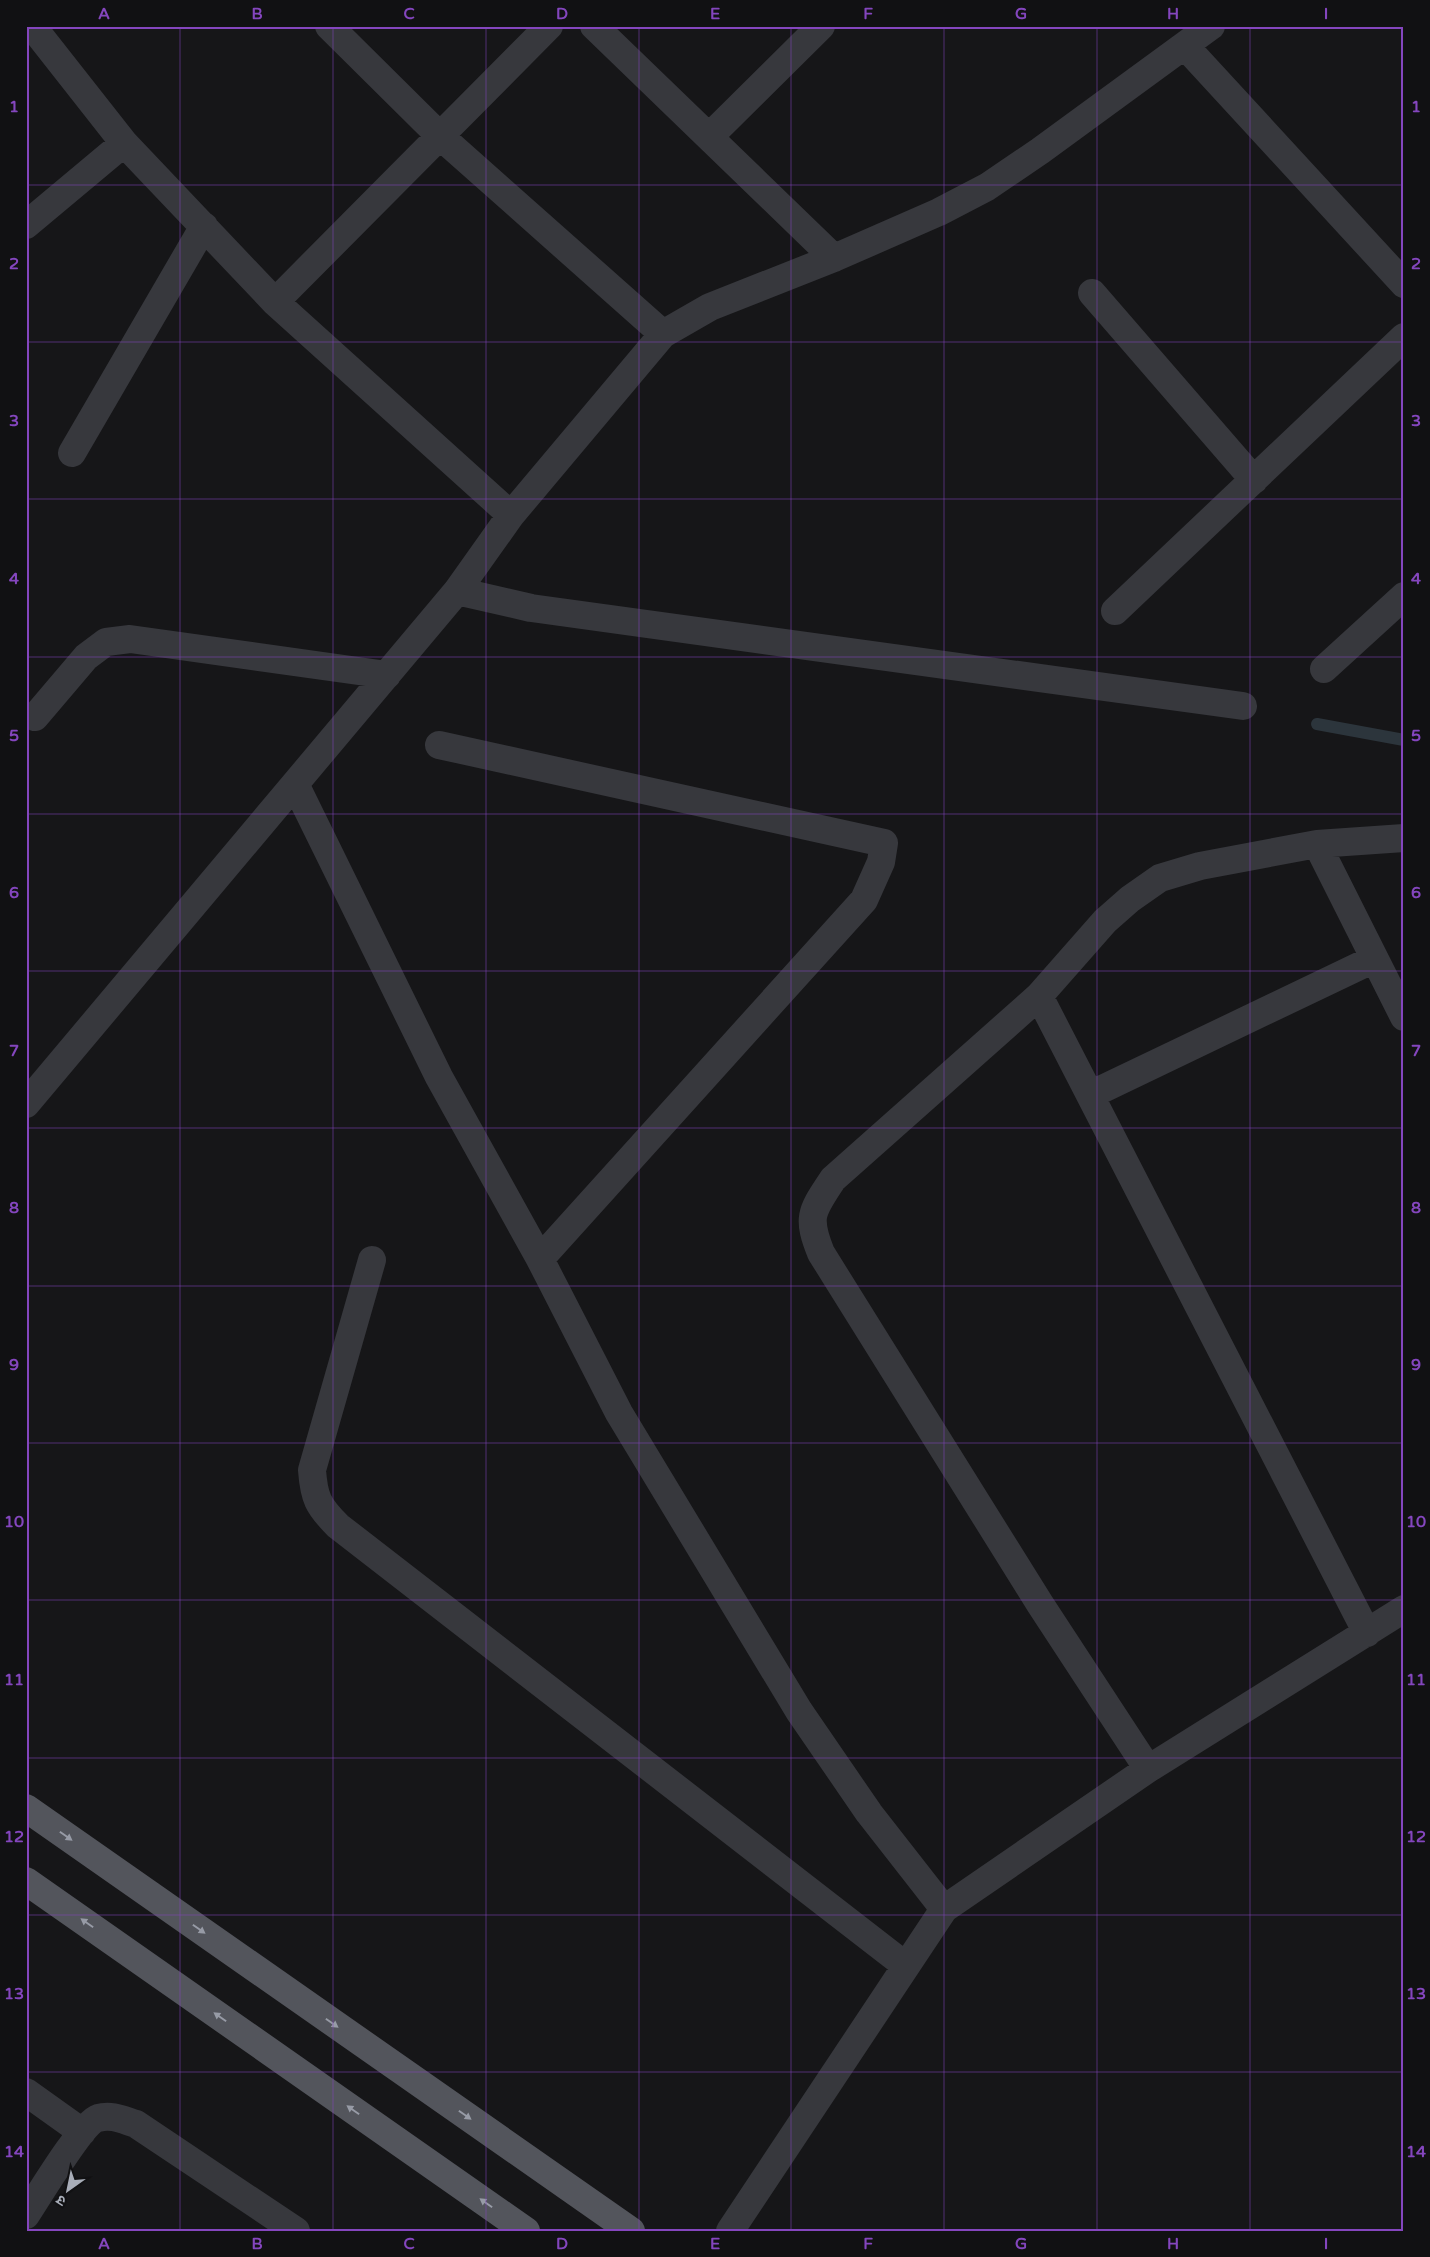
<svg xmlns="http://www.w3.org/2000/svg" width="1430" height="2257" viewBox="0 0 1430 2257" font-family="'Varela Round','Noto Sans Devanagari',sans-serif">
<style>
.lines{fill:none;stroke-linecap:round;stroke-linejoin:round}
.stream{stroke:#2c353c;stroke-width:12}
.minor{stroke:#37383d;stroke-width:28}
.major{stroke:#53555c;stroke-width:28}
.oneway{fill:#979ba6}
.grid{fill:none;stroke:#8446be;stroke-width:1;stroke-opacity:0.55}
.neatline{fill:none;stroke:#8446be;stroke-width:2}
.grid-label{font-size:16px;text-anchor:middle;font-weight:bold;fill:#8446be}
</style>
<rect width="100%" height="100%" fill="#161618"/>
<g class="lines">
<path class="stream" d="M1317,724l87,16"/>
<path class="minor" d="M32,26l92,117 151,159 236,213
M329,26l111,110 223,198
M594,26l240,232
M1185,46l219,238
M709,137l112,-111
M26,225l98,-82
M1092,293l162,187
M275,302l274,-276
M72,453l132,-227
M457,591l74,17 712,98
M1115,611l289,-274
M1324,669l80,-73
M35,717l51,-60 20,-15 24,-3 257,36
M439,745l445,98 -3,19 -17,38 -324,359
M295,784l144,293 101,182 79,154 180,298 70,102 75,96
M1317,844l87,173
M1039,996l328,637
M1090,1095l284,-136
M26,1104l431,-513 54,-76 152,-181 47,-27 124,-49 105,-46 48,-25 53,-36 171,-125
M372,1260l-60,210c2,28 6,36 26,56l568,440
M1148,1769l-108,-165 -219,-351c-15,-37 -9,-42 12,-74l206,-183 66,-75 25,-22 30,-21 40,-12 117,-22 87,-6
M26,2092l56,40
M26,2215c12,-18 56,-92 72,-97 14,-4 25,2 38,6l160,107
M730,2231l214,-322 204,-140 256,-160"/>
<path class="major" d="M26,1808l605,423
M26,1881l500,350"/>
</g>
<defs><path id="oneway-solid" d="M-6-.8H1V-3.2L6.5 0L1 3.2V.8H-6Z" transform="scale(1.25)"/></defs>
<g class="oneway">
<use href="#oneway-solid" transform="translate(66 1836) rotate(35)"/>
<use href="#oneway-solid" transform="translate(87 1923) rotate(-145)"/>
<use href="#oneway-solid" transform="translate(199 1929) rotate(35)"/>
<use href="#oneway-solid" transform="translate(220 2017) rotate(-145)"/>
<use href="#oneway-solid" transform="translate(332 2023) rotate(35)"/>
<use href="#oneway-solid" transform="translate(353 2110) rotate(-145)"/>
<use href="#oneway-solid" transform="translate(465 2115) rotate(35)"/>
<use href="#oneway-solid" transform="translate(486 2203) rotate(-145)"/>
</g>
<path class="grid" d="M180,26v2205M333,26v2205M486,26v2205M639,26v2205M791,26v2205M944,26v2205M1097,26v2205M1250,26v2205M26,185h1378M26,342h1378M26,499h1378M26,657h1378M26,814h1378M26,971h1378M26,1128h1378M26,1286h1378M26,1443h1378M26,1600h1378M26,1758h1378M26,1915h1378M26,2072h1378"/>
<rect width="1430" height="2257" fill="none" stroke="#111113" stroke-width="55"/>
<g transform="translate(68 2190) rotate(213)" stroke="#111113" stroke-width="4" paint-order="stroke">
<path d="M0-4L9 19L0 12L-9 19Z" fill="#a8adb8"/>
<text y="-8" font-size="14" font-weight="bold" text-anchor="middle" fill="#a8adb8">उ</text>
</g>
<rect x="28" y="28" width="1374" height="2202" class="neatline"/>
<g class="grid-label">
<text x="104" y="19">A</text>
<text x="257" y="19">B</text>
<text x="409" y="19">C</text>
<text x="562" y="19">D</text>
<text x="715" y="19">E</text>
<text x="868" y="19">F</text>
<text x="1021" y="19">G</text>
<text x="1173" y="19">H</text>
<text x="1326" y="19">I</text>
<text x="14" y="112">1</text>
<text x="1416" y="112">1</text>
<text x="14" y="269">2</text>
<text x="1416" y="269">2</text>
<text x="14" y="426">3</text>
<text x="1416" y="426">3</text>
<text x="14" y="584">4</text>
<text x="1416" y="584">4</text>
<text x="14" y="741">5</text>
<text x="1416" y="741">5</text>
<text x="14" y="898">6</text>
<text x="1416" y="898">6</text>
<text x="14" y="1056">7</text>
<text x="1416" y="1056">7</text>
<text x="14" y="1213">8</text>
<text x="1416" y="1213">8</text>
<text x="14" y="1370">9</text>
<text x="1416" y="1370">9</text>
<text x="14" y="1527">10</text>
<text x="1416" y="1527">10</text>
<text x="14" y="1685">11</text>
<text x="1416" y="1685">11</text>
<text x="14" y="1842">12</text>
<text x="1416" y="1842">12</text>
<text x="14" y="1999">13</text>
<text x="1416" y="1999">13</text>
<text x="14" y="2157">14</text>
<text x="1416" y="2157">14</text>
<text x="104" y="2249">A</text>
<text x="257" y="2249">B</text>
<text x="409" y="2249">C</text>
<text x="562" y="2249">D</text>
<text x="715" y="2249">E</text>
<text x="868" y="2249">F</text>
<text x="1021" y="2249">G</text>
<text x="1173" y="2249">H</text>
<text x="1326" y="2249">I</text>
</g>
</svg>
